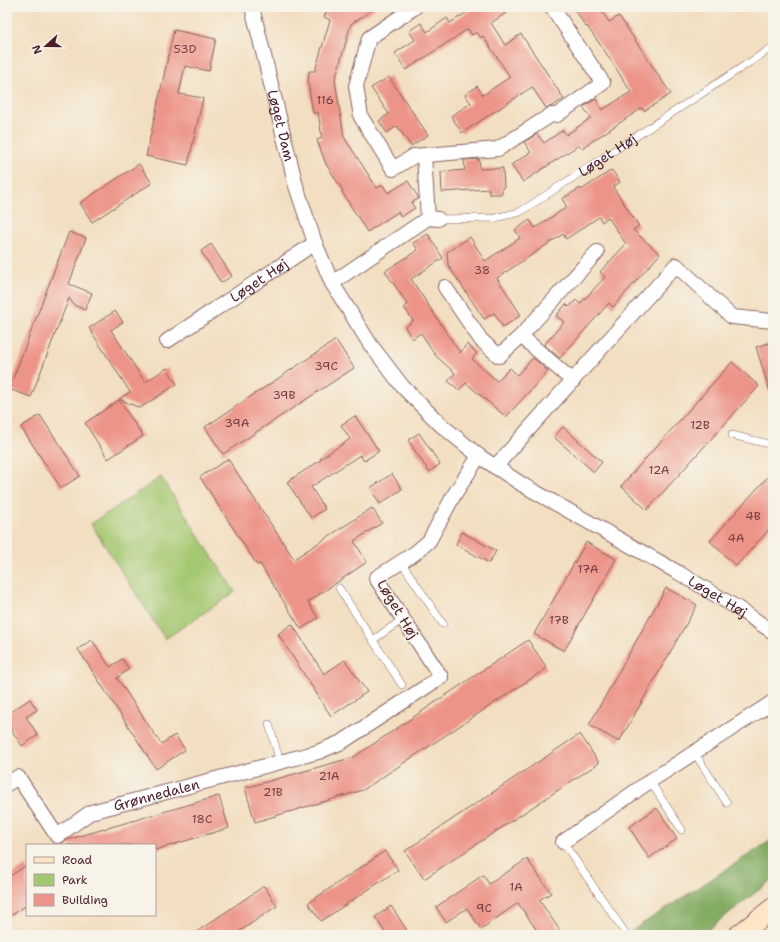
<svg xmlns="http://www.w3.org/2000/svg" width="780" height="942" viewBox="0 0 780 942" font-family="'Shantell Sans',sans-serif">
<style>
.green{fill:#a4c871;stroke:#77744e}
.forest{fill:#83ac63;stroke:#666647}
.building{fill:#ed9488}
.lines{fill:none;stroke-linecap:round;stroke-linejoin:round}
.lane-casing{stroke:#85625f;stroke-width:8}
.street-casing{stroke:#85625f;stroke-width:16}
.secondary-casing{stroke:#85625f;stroke-width:22}
.lane{stroke:#fff;stroke-width:7}
.street{stroke:#fff;stroke-width:14}
.secondary{stroke:#fee5c5;stroke-width:20}
.labels{text-anchor:middle;dominant-baseline:central;stroke-width:3;stroke-linejoin:round;paint-order:stroke}
.number-label{font-size:12px;fill:#733c42}
.street-label{font-size:14px;fill:#4a1f2b;stroke:#f7f3e8}
</style>
<rect width="100%" height="100%" fill="#f7f3e8"/>
<filter id="ink" filterUnits="userSpaceOnUse"><feTurbulence type="fractalNoise" baseFrequency=".025" numOctaves="2"/><feDisplacementMap in="SourceGraphic" scale="8" xChannelSelector="R" yChannelSelector="G"/><feConvolveMatrix kernelMatrix="1 2 1 2 8 2 1 2 1" color-interpolation-filters="sRGB"/></filter>
<filter id="wash" filterUnits="userSpaceOnUse"><feTurbulence type="fractalNoise" baseFrequency=".012" numOctaves="4" result="noise"/><feDisplacementMap in="SourceGraphic" scale="16" xChannelSelector="R" yChannelSelector="G"/><feGaussianBlur stdDeviation="0.9" result="paint"/><feColorMatrix in="noise" values="0 0 0 0 0 0 0 0 0 0 0 0 0 0 0 0 0 1.4 0 .05"/><feComposite in="paint" operator="in"/></filter>
<g filter="url(#wash)">
<rect width="100%" height="100%" fill="#f2dec0"/>
<path class="green" d="M161,477l74,115 -70,47 -74,-115z"/>
<path class="forest" d="M773,839v40l-72,56h-76z"/>
<g id="blocks">
<path class="building" d="M329,7h48l-26,17 -16,56 9,57 33,51 6,-3 5,8 20,-12 10,16v2l-7,4 4,5 -14,9 -3,-5 -31,20 -25,-40 1,-1 -17,-27 -9,-24 5,-2 -4,-26 -5,1 -5,-31 1,-11h6l15,-51 -6,-3z
M475,7h40l-24,16 14,22 16,-11 43,65 -12,7 -6,2 -14,-21 -70,46 -11,-17 20,-13 -6,-8 12,-9 6,9 27,-18 -27,-41 -2,2 -4,-6 -5,3 -4,-6 -62,41 -11,-17 20,-13 -6,-9 12,-8 6,9 20,-14 3,5z
M573,7h26l10,15 10,-6 52,78 -27,17 -2,-3 -60,40 -3,-3 -56,37 -12,-17 20,-13 -7,-10 13,-8 7,9 19,-13 3,5 25,-17 -8,-11 13,-8 6,11 29,-18 -25,-39 -19,-27 -1,1z
M174,30l42,9 -7,32 -24,-5 -6,28 24,4 -15,67 -42,-9z
M389,77l39,58 -17,11 -14,-20 -10,7 -8,-12 10,-7 -18,-26z
M479,159l1,10 23,-1 1,20h-2v6h-13v-5l-47,3 -1,-20 24,-2 -1,-10z
M139,164l13,19 -60,39 -12,-19z
M612,170l8,12 -7,5 26,39 -6,4 27,24 -47,53 -4,-4 -49,55 -16,-13 20,-23 -8,-6 10,-12 3,3 7,-7 4,4 25,-27 -5,-5 26,-28 -18,-27 -6,5 -3,-5 -33,22 -3,-5 -66,44 24,37 -18,12 -9,-14 -10,6 -36,-54 -1,-13 23,-15 15,24 35,-23 -5,-8 15,-10 5,8 32,-21 -5,-8 18,-11 1,2z
M69,232l17,6 -17,46 23,9 -7,17 -11,-5 -5,-7 -38,99 -22,-8z
M428,234l15,24 -32,21 49,74 7,-9 10,9 -5,6 25,22 13,-13 7,7 16,-17 15,13 -42,46 -40,-34 -7,7 -11,-9 7,-8 -19,-17 -15,-23 -9,6 -7,-12 8,-6 -9,-14 4,-2 -23,-34 33,-21 -5,-7z
M211,244l21,32 -11,7 -20,-32z
M115,311l8,11 -12,8 34,52 22,-14 10,16 -37,24 -21,-9 11,-7 -41,-64z
M336,340l18,28 -131,86 -18,-27z
M773,342v50h-3l-14,-45z
M732,362l27,24 -112,124 -26,-24z
M119,400l24,36 -35,23 -23,-36z
M40,415l40,61 -19,12 -40,-61z
M355,416l24,35 -15,10 -4,-6 -49,32 14,22 -14,9 -24,-36 34,-22 -1,-1 30,-20 -9,-14z
M563,427l39,35 -8,10 -40,-35z
M419,433l21,31 -11,8 -21,-32z
M228,459l66,100 78,-51 10,15 -28,18 13,21 -59,40 10,16 -17,11 -41,-65 -3,1 -57,-88z
M773,471v54l-37,41 -26,-25z
M392,474l10,15 -22,15 -10,-16z
M462,532l34,19 -7,12 -33,-19z
M586,542l30,17 -52,92 -30,-17z
M666,588l31,17 -78,137 -30,-17z
M292,624l32,50 21,-14 22,32 -36,24 -53,-82z
M92,640l18,27 12,-8 7,10 -12,9 44,66 14,-9 10,15 -29,19 -78,-120z
M528,640l19,28 -184,122 -108,32 -10,-34 109,-31z
M30,699l7,11 -11,7 12,18 -16,11 -15,-23v-9z
M580,734l19,29 -175,116 -19,-28z
M219,796l10,32 -74,22v-5h-92l-1,-2 4,-3z
M657,808l20,31 -28,19 -20,-31z
M385,851l13,19 -77,51 -13,-18z
M527,859l24,34 -12,7 24,35h-23l-22,-32 -37,26 -14,-21 -21,14 -10,-15 47,-32 6,9z
M27,865v40l-20,13v-40z
M264,886l13,20 -43,29h-42z
M391,906l19,29h-23l-12,-18z"/>
</g>
</g>
<g filter="url(#ink)">
<use href="#blocks" fill-opacity="0" stroke="#85625f" stroke-width="1"/>
<g class="lines">
<defs>
<g id="lane">
<path id="s1" d="M438,219l57,-1 25,-6 253,-165"/>
<path d="M732,435l41,10"/>
<path d="M401,562l42,62"/>
<path d="M339,588l63,97"/>
<path d="M373,640l30,-21"/>
<path d="M269,724l11,38"/>
<path d="M694,752l33,51"/>
<path d="M650,781l32,49"/>
<path d="M563,842l61,89"/>
</g>
<g id="street">
<path id="s2" d="M252,7l44,179 19,57"/>
<path d="M415,7l-46,31 -13,48 5,31 32,52 21,-13 84,-7 53,-34h6l46,-32 -51,-76"/>
<path d="M424,155l4,63"/>
<path d="M332,283l96,-65 10,1"/>
<path d="M445,287l36,53 18,16 22,-20 76,-84"/>
<path d="M521,336l52,45"/>
<path id="s3" d="M167,341l148,-98 17,40 38,61 33,43 38,38 38,31 44,29 156,88 60,36 34,23"/>
<path d="M495,467l181,-202 56,52 41,4"/>
<path id="s4" d="M7,784l11,-7 39,59 34,-24 227,-60 24,-10 99,-65 -65,-99 39,-25 14,-12 25,-46 25,-39"/>
<path d="M563,842l87,-61 123,-79"/>
</g>
<path id="secondary" d="M739,935l34,-27"/>
</defs>
<use href="#lane" class="lane-casing"/>
<use href="#street" class="street-casing"/>
<use href="#secondary" class="secondary-casing"/>
<use href="#lane" class="lane"/>
<use href="#street" class="street"/>
<use href="#secondary" class="secondary"/>
</g>
</g>
<g class="labels">
<g class="number-label">
<text x="185" y="49">53D</text>
<text x="325" y="100">116</text>
<text x="482" y="270">38</text>
<text x="326" y="366">39C</text>
<text x="284" y="395">39B</text>
<text x="237" y="423">39A</text>
<text x="700" y="425">12B</text>
<text x="659" y="470">12A</text>
<text x="753" y="516">4B</text>
<text x="736" y="538">4A</text>
<text x="588" y="569">17A</text>
<text x="559" y="620">17B</text>
<text x="329" y="776">21A</text>
<text x="273" y="792">21B</text>
<text x="202" y="819">18C</text>
<text x="516" y="887">1A</text>
<text x="484" y="908">9C</text>
</g>
<g class="street-label">
<text stroke="none"><textPath href="#s2" startOffset="122">Løget Dam</textPath></text>
<text stroke="none"><textPath href="#s1" startOffset="187">Løget Høj</textPath></text>
<text stroke="none"><textPath href="#s3" startOffset="110">Løget Høj</textPath></text>
<text stroke="none"><textPath href="#s3" startOffset="727">Løget Høj</textPath></text>
<text transform="translate(398 609) rotate(59)">Løget Høj</text>
<text stroke="none"><textPath href="#s4" startOffset="193">Grønnedalen</textPath></text>
</g>
</g>
<rect width="780" height="942" fill="none" stroke="#f7f3e8" stroke-width="24"/>
<rect x="26" y="844" width="130" height="72" fill="#f7f3e8" stroke="#b29e9c"/>
<rect x="34" y="857" width="20" height="6" fill="#fee5c5" stroke="#b29e9c"/>
<text x="62" y="864" font-size="12" fill="#4a1f2b">Road</text>
<rect x="34" y="874" width="20" height="12" fill="#a4c871" stroke="#b29e9c"/>
<text x="62" y="884" font-size="12" fill="#4a1f2b">Park</text>
<rect x="34" y="894" width="20" height="12" fill="#ed9488" stroke="#b29e9c"/>
<text x="62" y="904" font-size="12" fill="#4a1f2b">Building</text>
<g transform="translate(46 46) rotate(249)" stroke="#f7f3e8" stroke-width="3" paint-order="stroke">
<path d="M0-3L7 15L0 10L-7 15Z" fill="#4a1f2b"/>
<text y="-6" font-size="11" font-weight="bold" text-anchor="middle" fill="#4a1f2b">N</text>
</g>
</svg>
